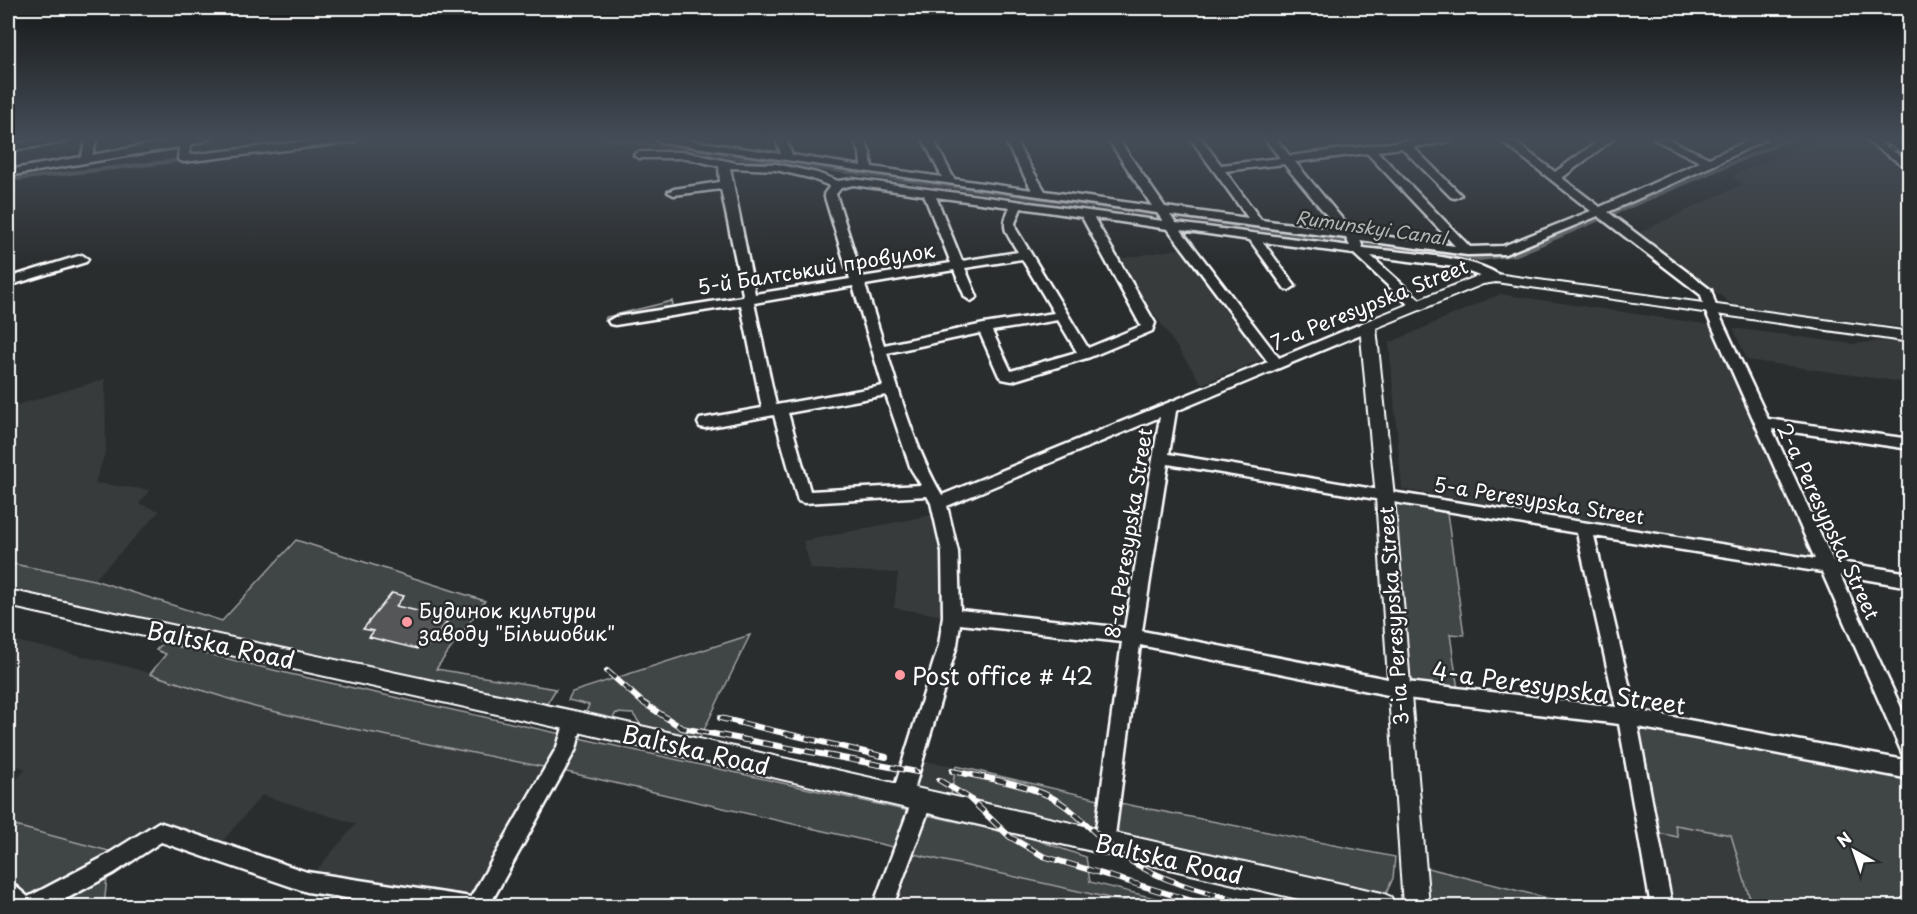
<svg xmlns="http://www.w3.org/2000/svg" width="1917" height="914" viewBox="0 0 1917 914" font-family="'Playpen Sans',sans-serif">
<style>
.built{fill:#373a3b}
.green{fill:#414445;stroke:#a0a2a2;stroke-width:1.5}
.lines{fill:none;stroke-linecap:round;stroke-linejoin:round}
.canal{fill:#6a6c6d;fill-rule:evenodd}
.building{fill:#555758;stroke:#fff;stroke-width:1.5}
.minor-casing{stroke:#fff;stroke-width:5}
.major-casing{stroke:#fff;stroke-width:4}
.minor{fill:#2a2d2e;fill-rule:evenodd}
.major{fill:#2a2d2e;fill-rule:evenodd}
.rail-far1-casing{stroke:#fff;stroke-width:4}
.rail-casing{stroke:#fff;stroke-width:6}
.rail-far1{stroke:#2a2d2e;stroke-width:2;stroke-dasharray:7;stroke-linecap:butt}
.rail{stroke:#2a2d2e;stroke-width:4;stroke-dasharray:11;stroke-linecap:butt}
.poi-dot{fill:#ff9aa2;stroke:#2a2d2e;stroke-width:2}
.labels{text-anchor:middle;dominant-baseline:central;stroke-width:5;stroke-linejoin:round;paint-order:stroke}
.far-water-label{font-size:18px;font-style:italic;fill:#b4b6b6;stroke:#2a2d2e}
.street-label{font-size:20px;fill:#fff;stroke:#2a2d2e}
.poi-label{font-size:20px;fill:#fff;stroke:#2a2d2e;text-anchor:start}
.near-street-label{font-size:24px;fill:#fff;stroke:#2a2d2e}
.near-poi-label{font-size:24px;fill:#fff;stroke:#2a2d2e;text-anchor:start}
</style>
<rect width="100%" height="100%" fill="#2a2d2e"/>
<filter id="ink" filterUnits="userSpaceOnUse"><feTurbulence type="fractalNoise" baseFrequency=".0167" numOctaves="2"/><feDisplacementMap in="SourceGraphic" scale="12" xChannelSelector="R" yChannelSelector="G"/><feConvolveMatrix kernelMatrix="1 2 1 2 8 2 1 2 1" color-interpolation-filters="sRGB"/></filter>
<g filter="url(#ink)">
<path class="built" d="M1816,139h45l48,36v153l-175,-22 -96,-73 105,-49 -11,-8z
M1185,248l80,110 -63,26 -85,-125z
M1500,294l211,31 104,235 -413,-71 -13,-146z
M1733,328l120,16 36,-4 20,2v41l-162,-23z
M105,379l1,71 -11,33 55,7 -11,14 21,7 -66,69 -86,-17v-152l9,-6z
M932,515l18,102 -56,-9 4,-35 -87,-4 -8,-28z
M8,639l121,28 126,40 297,62 -77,137 -166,-27 47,-55 -94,-29 -46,54 -56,-18 -22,4 -18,19 -112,-30v-36l18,-19 -18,-6z
M922,761l34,5 -6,34 -35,-6z
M1674,824l57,11 21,71h-81l-18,-74 24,4z
M905,852l240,54h-261z"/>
<path class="green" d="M672,301l2,8 -69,12 1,-4z
M1390,501l57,12 17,122 -14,-1 8,56 -53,-8z
M296,540l189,61 -49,68 120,20 -13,21 -535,-121v-26l86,17 128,41z
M750,635l-52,107 -52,-10 -13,-18 -17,-1 -8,13 -26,-5 7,-16 -21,-5 4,-8z
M163,643l127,31 741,164 55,19 4,25 72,18v6h-17l-240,-54 -3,-3 -344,-79 -239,-48 -64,-15 -105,-33 16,-20 -10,-4z
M1633,725l276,55v126h-157l-21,-71 -56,-10 3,12 -25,-5z
M956,766l143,33v35l-149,-34z
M1119,803l276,54 -2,21 -8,18 -274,-58z
M8,824l112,30 -90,50 -22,-20z
M1420,866l159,40h-150l-8,-8z
M108,868l-4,38h-69z"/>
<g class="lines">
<path class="canal" d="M342,139h26c-6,4 -21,6 -27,2z
M602,139h20l858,116 32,-3 273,-113h10l-278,117 -37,5 -874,-120z
M192,157l4,2 -1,2 -187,21v-4z"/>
</g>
<path class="building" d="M392,593l12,3 -8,10 43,10 7,-9 10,3 -26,35 -8,-2 -5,6 -48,-12 5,-6 -11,-2z"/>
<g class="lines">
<defs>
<path id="minor" d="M45,139h25l-5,3 -57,9v-6z
M87,139h10l-5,16 88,-16h30l-20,6 -1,10 138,-16h31l-5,3 -170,20 -5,-3 1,-12 -171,29v-6l73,-13z
M655,139h26l100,15 -5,-15h10l6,16 69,11 -1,-13 -6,-14h10l6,14 2,14 70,10 -19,-38h10l21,40 78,11 -28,-51h10l31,52 107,15 -44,-67h10l47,68 83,11 -57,-79h10l20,26 59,-7 -15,-19h11l14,17 114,-15 47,-2 -5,3 -33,5 48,48 -6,3 -4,-1 -49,-49 -25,3 93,96 33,-1 88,-35 -92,-72h12l44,33 46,-33h12l-51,39 38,29 100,-45 -46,-23h13l42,19 43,-19h14l-52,26 -106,47 103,78 6,20 51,109 142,20v10l-138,-20 61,132 77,12v14l-70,-12 70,152v30l-7,-2 -81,-183 -228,-36 41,174 275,51v18l-272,-52 34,179h-21l-32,-182 -221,-27 -258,-52 -26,198 -3,7 -7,3 -7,-3 -3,-7 28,-201 -162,-18 -3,21 -45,151 -3,6 -7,3 -7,-3 -3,-6 47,-151 4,-29 -1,-64 -11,-49 -4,-7 -123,7 -6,-2 -24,-86 -69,13 -5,-1 -2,-4 2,-4 62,-11 -21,-103 -126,20 -5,-1 -2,-3 7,-4 127,-20 1,-3 -22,-105 -47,6 -6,-3 6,-3 46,-7 -1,-16 -34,-8h-46l-5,-3 5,-3h46l51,11 40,1 41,9 21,8 15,-2 310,42 -6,-8 -497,-71zM1367,153l88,93 -102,-14 -58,-70zM1284,164l55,66 -78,-10 -36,-49zM730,168l46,2 34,8 20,8 -6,8 26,85 -95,15zM853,185l71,10 27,68 -89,14 -26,-83 5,-6zM936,197l74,10c-10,22 -4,25 8,45l-56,9zM1021,208l61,9 59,109 -53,22 -72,-119 -1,-6zM1170,215l176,23 4,8 -174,-23zM1598,216l103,79 4,15 110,249 -430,-68 -216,-37 7,-43 197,-82 2,-3 -2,-3h-10l-84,35 -98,-128 69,10 35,49 4,1 6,-4 -32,-44 91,12 58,54h10l1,-3 -1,-3 -51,-46 84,11 41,15 6,-4c-21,-22 -107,-26 -139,-30l-3,-8 107,15 38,-1zM1094,218l74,11 100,133 -326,133c-26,-44 -40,-94 -55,-142l93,-20 19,43 3,3 10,2 78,-24 62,-26 3,-8zM1022,259l32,54 -70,11 -100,21 -19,-60 89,-15 11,27 6,4 6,-4 -12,-29zM853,286l30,100 -107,19 -22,-102zM1058,320l19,32 -66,19 -19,-40zM886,395l25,74 10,16 -111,6 -22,-78zM1160,417l-35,211 -165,-18 -2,-58 -11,-46zM1168,464l409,69 39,174 -218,-26 -256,-50z
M1864,139h12l34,23v8z
M82,255l6,4 -2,3 -78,24v-8z
M574,713l7,2 2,6 -7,28 -87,157h-89l-93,-14 -146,-50 -47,31 -61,33h-45v-23l7,3 13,11 72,-38 59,-37 148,50 164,25 86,-150 10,-32z
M922,792l7,2 3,7 -39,105h-20l39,-105 3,-7z"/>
<path id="major" d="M1496,274l414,58v10l-414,-60 -13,2 -107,44 18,169 35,409h-26l-27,-409 -16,-171 2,-3 113,-46z
M8,590l566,121 808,182 9,4 4,9h-66l-755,-175 -566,-125z"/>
</defs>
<use href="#minor" class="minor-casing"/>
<use href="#major" class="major-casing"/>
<use href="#minor" class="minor"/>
<use href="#major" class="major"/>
<defs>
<path id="rail-far1" d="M1878,139l32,21"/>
<path id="rail" d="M607,671l35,31 40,26 235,44
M720,718l166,39
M952,771c32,7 67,11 97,25 27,13 46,40 71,58 41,29 92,40 140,52
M939,780l30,18 41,39 33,19 166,50"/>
</defs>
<use href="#rail-far1" class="rail-far1-casing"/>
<use href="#rail" class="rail-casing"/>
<use href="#rail-far1" class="rail-far1"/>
<use href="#rail" class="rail"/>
</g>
</g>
<linearGradient id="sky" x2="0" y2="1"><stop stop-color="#171919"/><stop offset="0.52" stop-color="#444c57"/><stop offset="1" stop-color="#444c57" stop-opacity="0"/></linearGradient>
<rect width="1917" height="267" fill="url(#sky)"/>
<g class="poi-dot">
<circle cx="407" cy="622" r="6"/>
<circle cx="900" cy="675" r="6"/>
</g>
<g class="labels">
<g class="far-water-label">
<text transform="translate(1371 227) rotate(8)">Rumunskyi Canal</text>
</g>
<g class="street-label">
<text transform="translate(816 268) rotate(-9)">5-й Балтський провулок</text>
<text transform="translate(1369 304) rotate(-22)">7-a Peresypska Street</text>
<text transform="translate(1539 500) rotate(9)">5-a Peresypska Street</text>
<text transform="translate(1829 521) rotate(65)">2-a Peresypska Street</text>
<text transform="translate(1128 533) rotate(-81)">8-a Peresypska Street</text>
<text transform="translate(1393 616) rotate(-94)">3-ia Peresypska Street</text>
</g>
<g class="poi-label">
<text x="419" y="610">Будинок культури<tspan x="419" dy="23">заводу "Більшовик"</tspan></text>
</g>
<g class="near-street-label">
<text transform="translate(221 644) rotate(12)">Baltska Road</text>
<text transform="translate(1559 687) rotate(8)">4-a Peresypska Street</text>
<text transform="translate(696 749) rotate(13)">Baltska Road</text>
<text transform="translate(1169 858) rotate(13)">Baltska Road</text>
</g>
<g class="near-poi-label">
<text x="912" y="675">Post office # 42</text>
</g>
</g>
<rect width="1917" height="914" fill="none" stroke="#2a2d2e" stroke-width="30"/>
<rect x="15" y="15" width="1887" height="884" fill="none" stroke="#fff" stroke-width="2" filter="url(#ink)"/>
<g transform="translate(1854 851) rotate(320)" stroke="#2a2d2e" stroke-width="4.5" paint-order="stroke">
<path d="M0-4.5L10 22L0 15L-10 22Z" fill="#ffffff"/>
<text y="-9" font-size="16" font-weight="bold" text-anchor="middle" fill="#ffffff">N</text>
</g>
</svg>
